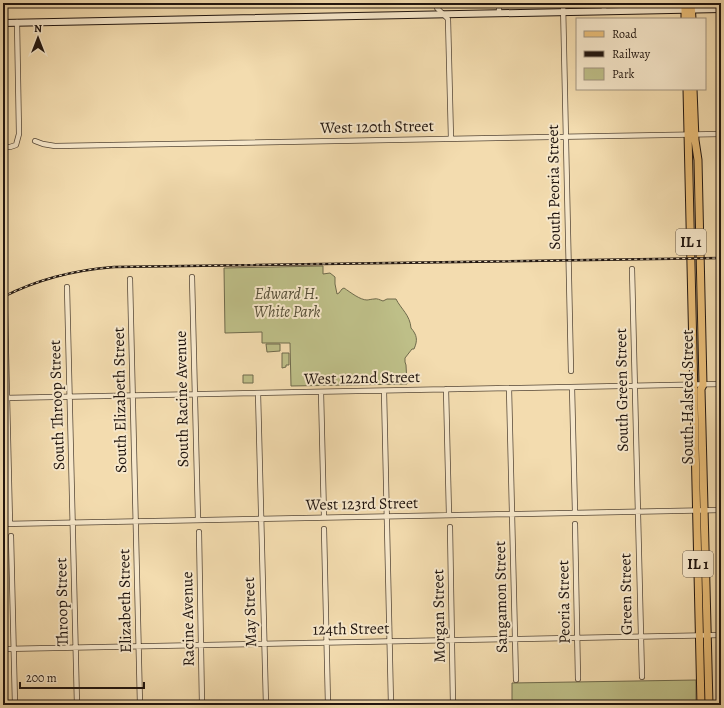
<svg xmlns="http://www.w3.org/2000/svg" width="724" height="708" viewBox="0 0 724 708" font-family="Alegreya,serif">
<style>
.green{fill:#bebf88;stroke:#6f6a4c}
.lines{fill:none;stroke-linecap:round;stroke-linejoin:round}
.street-casing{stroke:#554737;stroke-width:6}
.secondary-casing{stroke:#20150f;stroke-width:8}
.primary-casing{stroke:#20150f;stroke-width:9}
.street{stroke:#f7e8cb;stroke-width:4.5}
.secondary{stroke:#f7e8cb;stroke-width:6}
.primary{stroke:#eabe78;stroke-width:7}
.rail-casing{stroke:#20150f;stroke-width:2.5}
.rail{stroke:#f7e8cb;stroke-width:1;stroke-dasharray:3;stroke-linecap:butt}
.labels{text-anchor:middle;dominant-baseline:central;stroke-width:4;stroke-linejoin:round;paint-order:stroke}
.shield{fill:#f7e8cb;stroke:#605447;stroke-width:1}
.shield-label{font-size:15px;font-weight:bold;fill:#20150f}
.street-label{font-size:16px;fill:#20150f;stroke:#f7e8cb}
.park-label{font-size:16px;font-style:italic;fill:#575039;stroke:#f7e8cb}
</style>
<rect width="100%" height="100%" fill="#f3dcaf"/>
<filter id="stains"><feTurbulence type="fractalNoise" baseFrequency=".005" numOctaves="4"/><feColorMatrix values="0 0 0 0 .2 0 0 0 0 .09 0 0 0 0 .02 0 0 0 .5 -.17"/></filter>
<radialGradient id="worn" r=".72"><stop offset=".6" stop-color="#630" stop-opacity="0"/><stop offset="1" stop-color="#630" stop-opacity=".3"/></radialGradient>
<path class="green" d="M323,266v8l7,-1 5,4v7l2,10 2,-1 3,-4 2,-1c6,4 16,12 23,12 1,0 5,-1 7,-1 3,-1 6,1 9,2l4,-2h9c5,10 14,16 15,29 6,7 7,12 3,21h-2l-7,9v4l1,3 1,19 -116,2 -1,-43h-28v-11l-37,1 -1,-65z
M266,344h14v7l-13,1z
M282,353h7v12h-3v2l-4,1z
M243,375h10v8h-10z
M696,680v25h-184v-22z"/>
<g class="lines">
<defs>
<path id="street" d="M437,3v5l11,11 3,120
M499,3v10
M563,3l8,368
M604,3v8
M35,141l8,3 12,2 666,-12
M3,147h7l6,-2 3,-11 -2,-112
M632,269l10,408
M192,277l6,243
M130,279l10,426
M67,287l10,418
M5,309l5,215
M572,387l3,125
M509,388l7,292
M446,389l3,126
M384,391l7,314
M321,392l3,125
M258,393l8,312
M3,398l718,-14
M3,524l718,-14
M575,524l3,155
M450,527l3,178
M324,529l4,176
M199,532l3,173
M11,536l4,169
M3,649l718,-14"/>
<path id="secondary" d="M3,23l718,-14"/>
<path id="primary" d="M685,3v16
M691,3l1,16
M687,89l14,616
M693,89l2,51 3,20 5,225 -2,4 8,316"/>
</defs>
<use href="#street" class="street-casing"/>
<use href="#secondary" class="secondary-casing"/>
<use href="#primary" class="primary-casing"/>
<use href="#street" class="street"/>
<use href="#secondary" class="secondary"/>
<use href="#primary" class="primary"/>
<defs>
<path id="rail" d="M3,297c35,-18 72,-27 111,-30l607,-9"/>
</defs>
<use href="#rail" class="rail-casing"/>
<use href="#rail" class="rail"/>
</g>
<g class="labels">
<g class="shield">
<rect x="676" y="229" width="30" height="26" rx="3"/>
<rect x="683" y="551" width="30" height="26" rx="3"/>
</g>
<g class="shield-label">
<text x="691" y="242">IL 1</text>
<text x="698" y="564">IL 1</text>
</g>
<g class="street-label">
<text transform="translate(377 127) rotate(-1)">West 120th Street</text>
<text transform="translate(554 187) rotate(-91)">South Peoria Street</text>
<text transform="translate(362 378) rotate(-1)">West 122nd Street</text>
<text transform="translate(622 390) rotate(-91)">South Green Street</text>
<text transform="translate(688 397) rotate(-90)">South Halsted Street</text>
<text transform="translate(182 399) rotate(-91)">South Racine Avenue</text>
<text transform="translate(120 400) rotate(-91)">South Elizabeth Street</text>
<text transform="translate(57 405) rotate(-92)">South Throop Street</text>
<text transform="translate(362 504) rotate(-1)">West 123rd Street</text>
<text transform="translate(626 594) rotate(-91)">Green Street</text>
<text transform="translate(501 597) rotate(-91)">Sangamon Street</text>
<text transform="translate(125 601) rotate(-91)">Elizabeth Street</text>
<text transform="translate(62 602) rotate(-91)">Throop Street</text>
<text transform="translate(564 602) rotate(-91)">Peoria Street</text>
<text transform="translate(250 612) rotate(-92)">May Street</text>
<text transform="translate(439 616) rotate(-91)">Morgan Street</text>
<text transform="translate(188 619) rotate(-91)">Racine Avenue</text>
<text transform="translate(351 629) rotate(-1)">124th Street</text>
</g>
<g class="park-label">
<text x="287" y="294">Edward H.<tspan x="287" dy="18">White Park</tspan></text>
</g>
</g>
<rect width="724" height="708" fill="none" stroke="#f3dcaf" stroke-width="16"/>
<rect x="4" y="4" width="716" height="700" fill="none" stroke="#20150f" stroke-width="2"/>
<rect x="8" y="8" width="708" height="692" fill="none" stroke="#20150f"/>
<rect x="576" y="18" width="130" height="72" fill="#f7e8cb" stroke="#a19480"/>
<rect x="584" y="31" width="20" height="6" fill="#eabe78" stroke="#a19480"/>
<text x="612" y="38" font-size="12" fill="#20150f">Road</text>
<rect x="584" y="51" width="20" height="6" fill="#20150f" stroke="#a19480"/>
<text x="612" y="58" font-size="12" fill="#20150f">Railway</text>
<rect x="584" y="68" width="20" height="12" fill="#bebf88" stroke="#a19480"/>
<text x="612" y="78" font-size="12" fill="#20150f">Park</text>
<g transform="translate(38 38)" stroke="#f7e8cb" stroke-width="3" paint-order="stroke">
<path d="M0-3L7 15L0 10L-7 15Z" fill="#20150f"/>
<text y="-6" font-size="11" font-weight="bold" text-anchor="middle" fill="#20150f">N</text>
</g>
<path d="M20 682v6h124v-6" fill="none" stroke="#20150f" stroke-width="2"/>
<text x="26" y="682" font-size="12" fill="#20150f" stroke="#f7e8cb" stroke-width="3" paint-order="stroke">200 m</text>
<rect width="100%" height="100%" filter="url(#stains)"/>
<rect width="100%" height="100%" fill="url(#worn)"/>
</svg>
